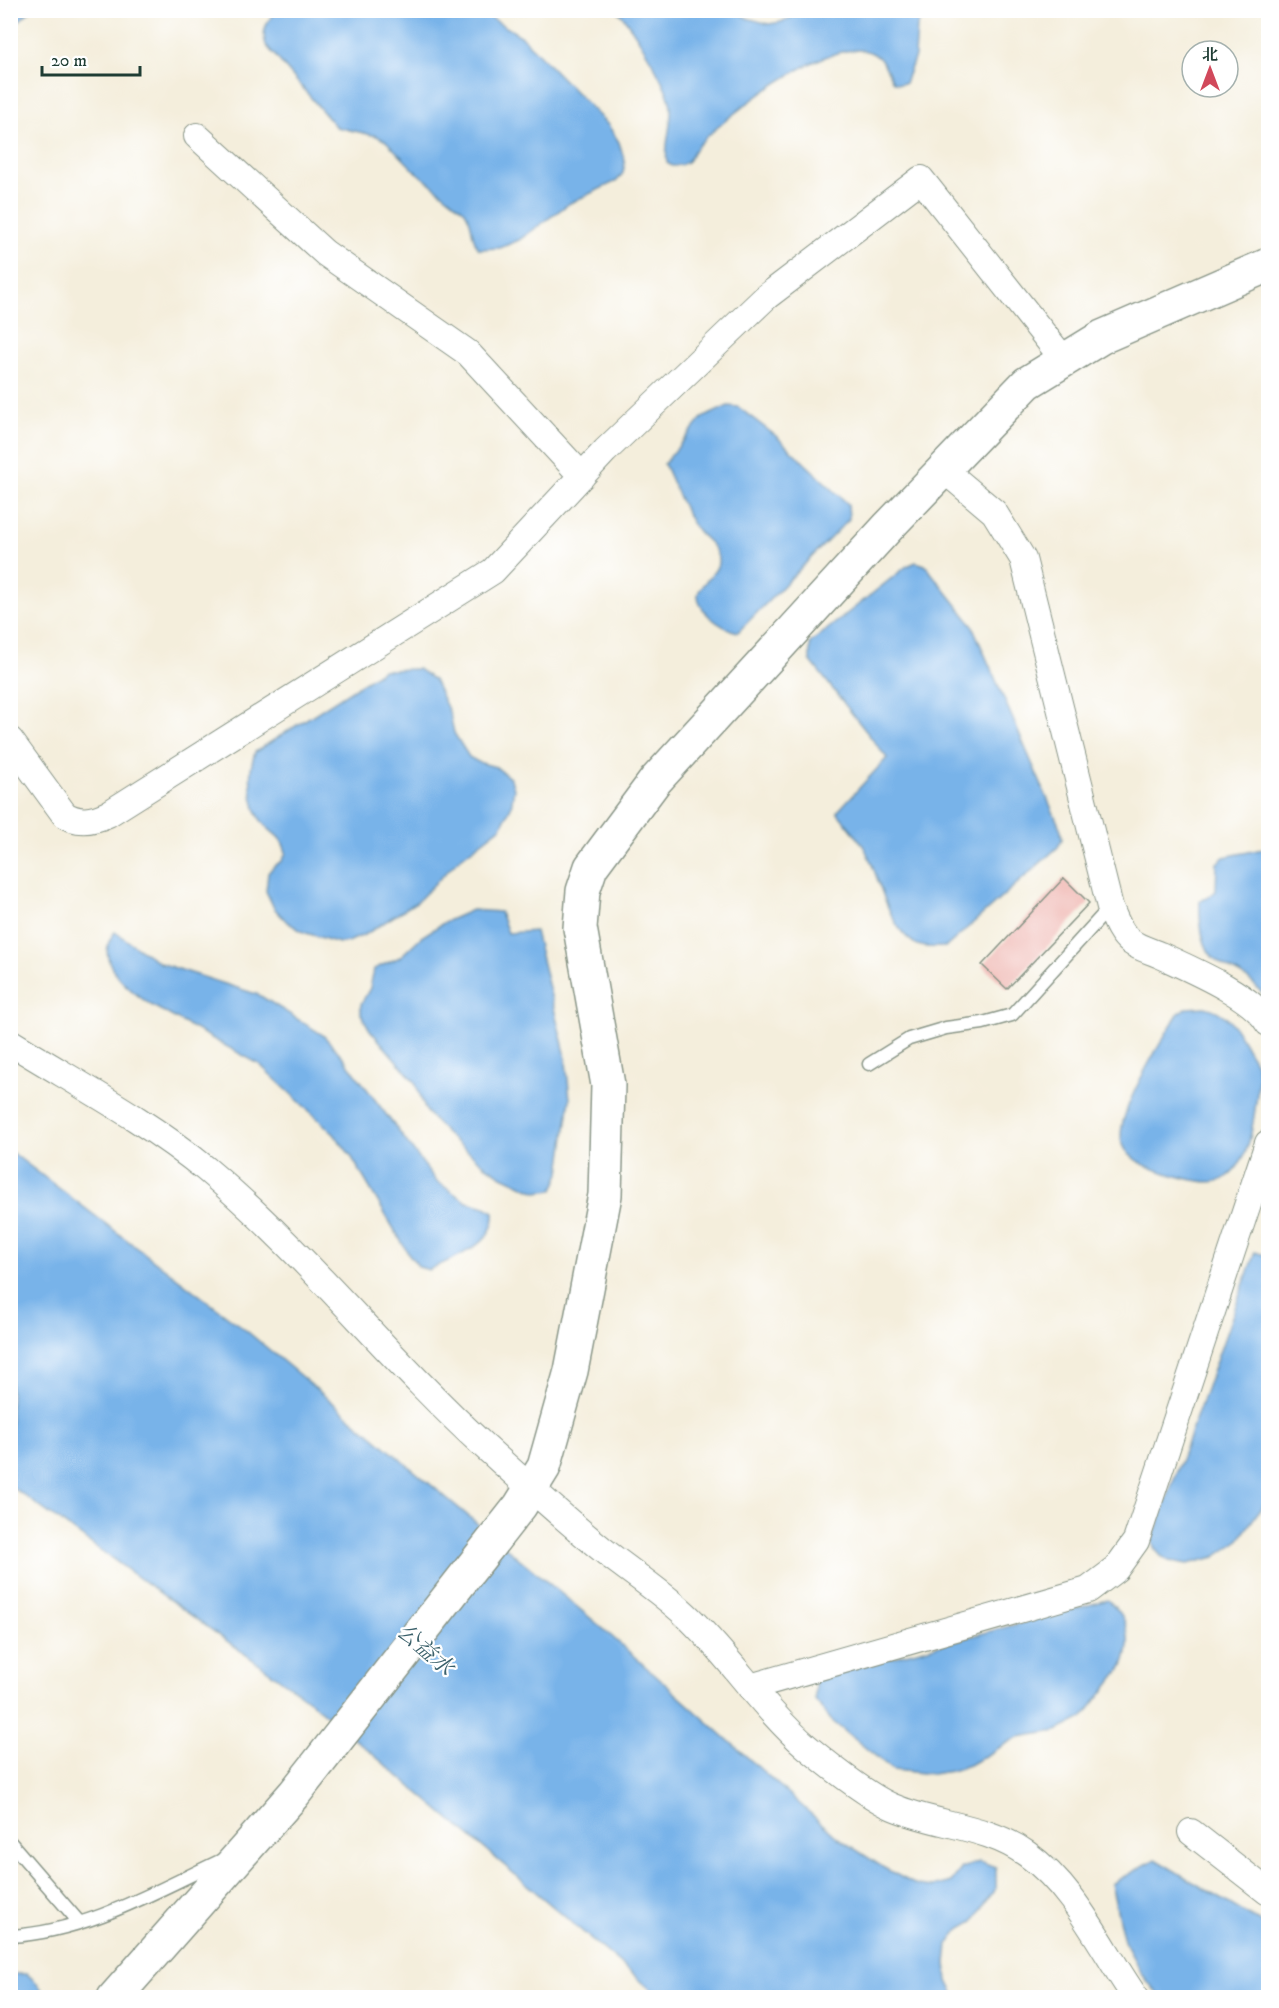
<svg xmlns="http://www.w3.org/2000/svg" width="1279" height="2008" viewBox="0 0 1279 2008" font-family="'IM FELL DW Pica','Noto Serif SC',serif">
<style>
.water{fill:#78b3e9;stroke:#4c788e;stroke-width:1.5}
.building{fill:#eeb0aa}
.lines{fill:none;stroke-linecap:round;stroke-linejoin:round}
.lane-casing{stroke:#8a9688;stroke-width:15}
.street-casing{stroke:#8a9688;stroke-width:28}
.secondary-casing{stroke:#8a9688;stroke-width:36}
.lane{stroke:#fff;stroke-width:12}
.street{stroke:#fff;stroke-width:26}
.secondary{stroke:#fff;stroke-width:33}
.labels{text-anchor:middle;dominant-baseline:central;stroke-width:4.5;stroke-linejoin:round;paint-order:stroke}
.water-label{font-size:22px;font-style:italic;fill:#3a606a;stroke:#fff}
</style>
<rect width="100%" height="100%" fill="#fff"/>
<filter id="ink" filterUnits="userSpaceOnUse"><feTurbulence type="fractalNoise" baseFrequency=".0167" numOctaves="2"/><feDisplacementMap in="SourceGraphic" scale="12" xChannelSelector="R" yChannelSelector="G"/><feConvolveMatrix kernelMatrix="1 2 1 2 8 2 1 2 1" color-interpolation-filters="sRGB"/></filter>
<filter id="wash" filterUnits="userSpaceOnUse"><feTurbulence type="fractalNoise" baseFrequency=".008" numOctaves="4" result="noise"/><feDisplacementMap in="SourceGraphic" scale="24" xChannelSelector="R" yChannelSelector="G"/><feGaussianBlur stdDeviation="1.35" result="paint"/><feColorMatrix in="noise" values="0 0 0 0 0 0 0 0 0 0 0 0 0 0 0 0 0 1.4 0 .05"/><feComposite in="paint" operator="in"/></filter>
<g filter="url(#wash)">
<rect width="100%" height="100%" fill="#f4eedc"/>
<path class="water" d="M11,10h19v1l-19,17z
M275,11h205l41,25 87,89 11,17 6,20 -2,11 -6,8 -47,22 -51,37 -19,8 -21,1c-10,-14 -4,-23 -14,-38l-49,-39 -30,-31 -9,-5 -41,-9 -70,-82c-5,-15 1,-22 9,-34z
M618,11h117l12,7 22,6 12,-2 25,-11h118l-7,15 -2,30 -10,27 -6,1 -6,-2c-5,-10 -10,-24 -21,-29 -41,-18 -130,53 -160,79 -6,5 -14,13 -19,20 -2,4 -3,9 -8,11 -3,2 -8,3 -13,3l-5,-3c-3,-19 5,-36 4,-55 -1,-21 -38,-80 -53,-97z
M728,406l10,1 38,29 72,68 1,15 -111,113c-10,-2 -20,-8 -28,-15 -36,-35 22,-37 5,-67 -4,-8 -13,-13 -18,-20 -12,-15 -24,-48 -33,-66l38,-46z
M916,562l9,3 46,58 90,207 1,9 -4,8 -112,100c-10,0 -23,2 -32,-4 -26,-16 -34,-64 -47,-90 -6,-14 -20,-28 -30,-41l50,-54 -77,-98v-17l97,-77z
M418,669l16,11 16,34 4,19 15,24 9,5 18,5 15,12 3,10 -3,18 -10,20 -44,34 -39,40 -52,33 -18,8 -9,1 -36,-11 -16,-10 -13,-14 -8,-17 2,-18 6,-7 8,-5 4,-8c-4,-18 -12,-17 -22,-29 -11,-11 -15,-39 -13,-54 0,-6 3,-13 4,-18l128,-82z
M1268,848v152c-6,-6 -12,-15 -19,-20 -10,-8 -22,-11 -32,-19 -16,-12 -18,-42 -17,-60l9,-4 7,-6 1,-28 7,-6z
M472,910l28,2 8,21 27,-2 30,122 5,46 -10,74 -7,17 -17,2 -34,-16 -16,-10 -36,-29 -20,-21 -5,-7 -10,-27 -45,-52 -9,-16v-10l9,-16 4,-19 26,-12 21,-20 24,-15z
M115,932l45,31 99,32 64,40 20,22 93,124 31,21 18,5 9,5c3,33 -42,46 -65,58l-10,-3 -11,-14 -57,-97 -17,-22 -75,-70 -108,-59c-22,-15 -60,-44 -36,-73z
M1205,1007c24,5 32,23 43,43 3,5 7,11 9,16 4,12 -5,69 -10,82 -3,10 -11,23 -20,29 -14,10 -39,2 -54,-2 -18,-5 -45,-13 -51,-33 -8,-27 41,-103 56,-128l8,-6z
M10,1151l238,181 352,294 238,212 46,30 32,17 17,2 18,-5 11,-14 17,-6 17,6v19l-22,34 -16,9 -10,15 -2,18 2,18 8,16h-296l-355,-300 -294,-211z
M1255,1252l13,4v242l-30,43 -23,16 -27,7 -19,-3 -8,-5 -6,-7 -3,-8z
M1107,1600c22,15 26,41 16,66l-40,52 -26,13 -39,6 -49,28 -18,6 -19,3 -39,-4 -62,-50 -16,-20v-19l8,-5z
M1155,1859l113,68v70h-108l-18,-23 -18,-33 -13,-57z
M11,1974h16l11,10 8,13h-35z"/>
<g id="blocks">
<path class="building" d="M1064,878l25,25 -82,86 -25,-24z"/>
</g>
</g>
<g filter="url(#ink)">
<use href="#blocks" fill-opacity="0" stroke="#8a9688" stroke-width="1.5"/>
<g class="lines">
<defs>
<path id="lane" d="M869,1064l40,-25 37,-11 37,-5 29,-8 98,-108
M10,1842l69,80
M10,1936c76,-4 146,-45 212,-76"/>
<path id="street" d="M197,136l128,117 143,100 114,123
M943,469l51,43 29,47 87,348c5,12 10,27 21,35 8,6 20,9 29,13 30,14 92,40 108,68
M10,740l54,74c14,10 29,7 44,0l385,-243 112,-120 161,-154 155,-118 143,181
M10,1042c66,41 136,78 196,127 100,84 181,188 277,276 41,37 82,75 125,109 26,20 53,38 77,60 44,41 77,94 122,133 23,19 60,49 86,60 45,19 93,18 134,47 49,35 75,96 109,144
M750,1687l338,-97 28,-21 20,-28 132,-398
M1191,1832l77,60"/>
<path id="secondary" d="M114,1998l180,-204 226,-288 24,-39 27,-96 34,-176 3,-110 -28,-157 3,-37 8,-24 64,-86 234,-255 138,-143 75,-46 166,-72"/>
</defs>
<use href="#lane" class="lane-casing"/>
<use href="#street" class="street-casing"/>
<use href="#secondary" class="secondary-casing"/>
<use href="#lane" class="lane"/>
<use href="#street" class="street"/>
<use href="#secondary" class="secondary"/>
</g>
</g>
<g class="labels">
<g class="water-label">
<text transform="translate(425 1650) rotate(41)">公益水</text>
</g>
</g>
<rect width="1279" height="2008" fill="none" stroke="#fff" stroke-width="36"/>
<g transform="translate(1210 69)"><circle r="28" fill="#ffffff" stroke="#a5b1ae" stroke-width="1.5"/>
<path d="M0-4.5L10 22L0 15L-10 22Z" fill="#d1495b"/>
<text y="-9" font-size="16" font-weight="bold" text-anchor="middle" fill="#1f3d34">北</text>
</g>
<path d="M42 66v9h98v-9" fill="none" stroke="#1f3d34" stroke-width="3"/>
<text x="51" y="66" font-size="18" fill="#1f3d34" stroke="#ffffff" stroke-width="4.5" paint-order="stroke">20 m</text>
</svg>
